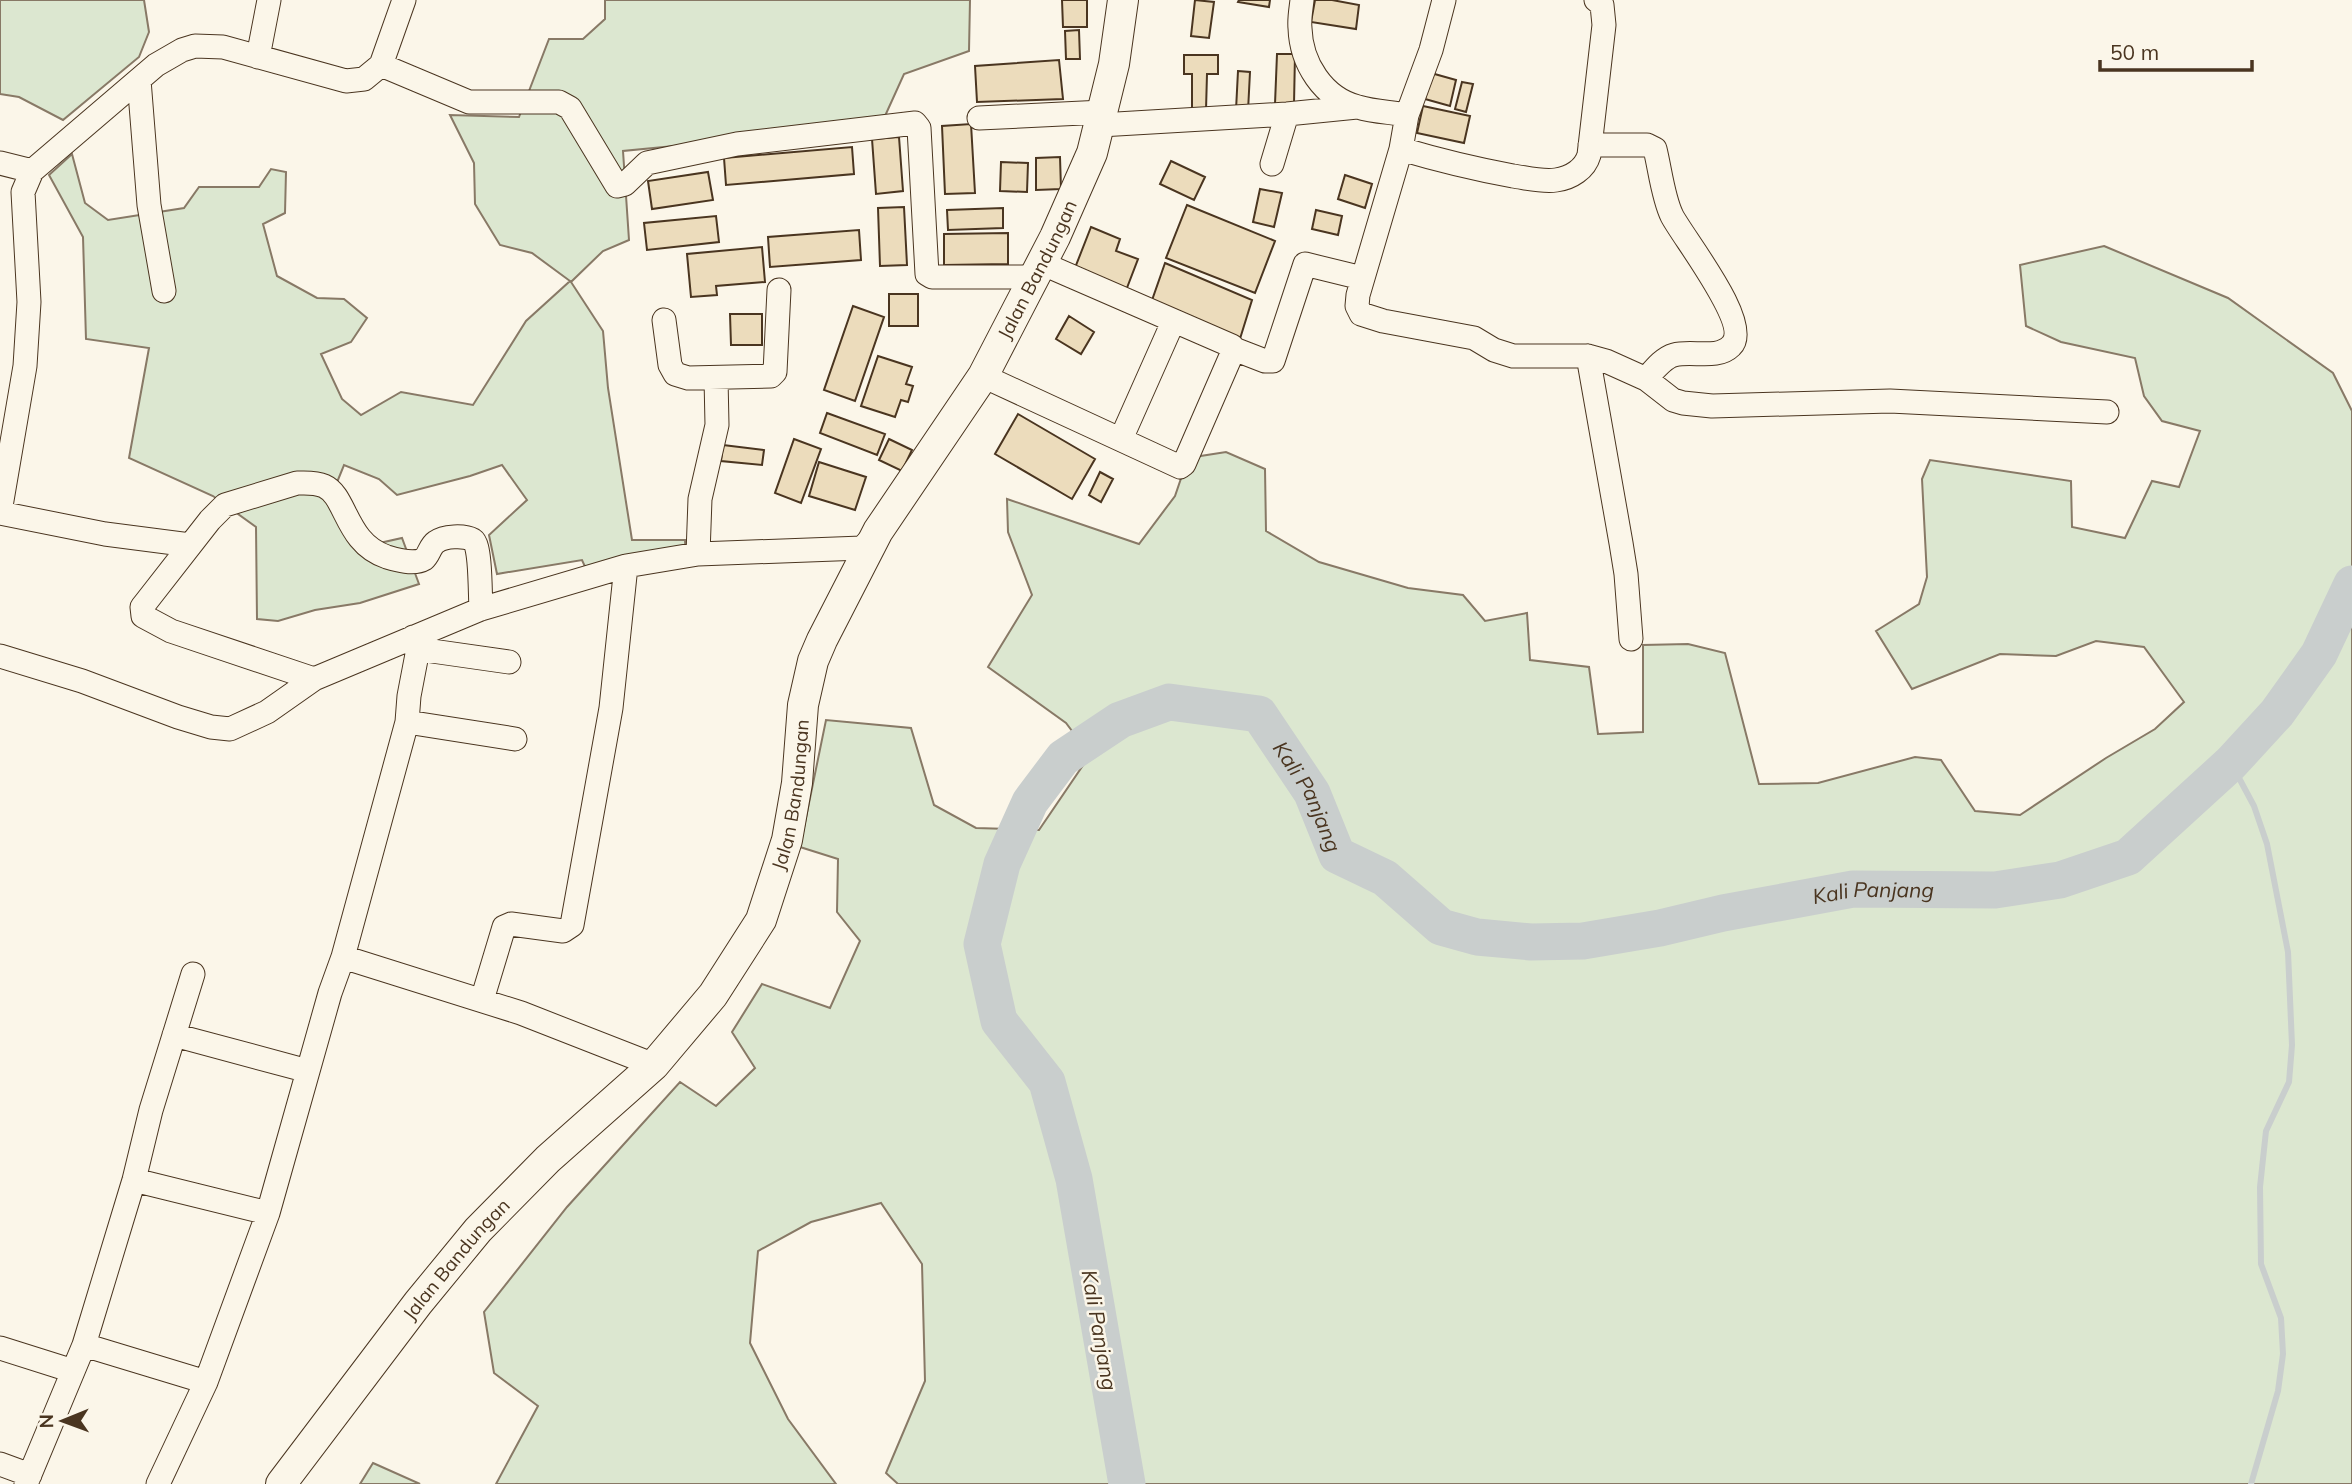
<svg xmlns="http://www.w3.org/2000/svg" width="2352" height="1484" viewBox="0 0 2352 1484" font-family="Mulish,sans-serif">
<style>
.green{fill:#dce7d0;stroke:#887966;stroke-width:2}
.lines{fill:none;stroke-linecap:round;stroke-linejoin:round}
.stream{stroke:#c9cecd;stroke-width:6}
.river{stroke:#c9cecd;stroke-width:37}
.building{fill:#ecdcbc;stroke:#4a3520;stroke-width:2}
.minor-casing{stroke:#4a3520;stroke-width:25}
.major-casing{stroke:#4a3520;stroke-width:32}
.minor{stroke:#fbf6e9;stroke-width:23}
.major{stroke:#fbf6e9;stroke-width:30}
.labels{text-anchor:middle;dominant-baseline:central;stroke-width:5;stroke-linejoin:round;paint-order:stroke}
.street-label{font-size:19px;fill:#4a3520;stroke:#fbf6e9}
.water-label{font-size:21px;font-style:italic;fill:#4a3520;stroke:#fbf6e9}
</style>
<rect width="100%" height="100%" fill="#fbf6e9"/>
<path class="green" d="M0,0h144l5,32 -10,25 -76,63 -44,-23 -19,-3z
M605,0h365l-1,51 -65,23 -19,42 -138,23 -124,12 6,89 -26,11 -32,31 32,49 5,57 24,152h53l1,25 -93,19 -11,-24 -85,14 -8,-39 38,-35 -25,-35 -32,11 -73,19 -18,-16 -35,-14 -15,37 28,46 45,-10 17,46 -59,19 -45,7 -37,11 -21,-2 -1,-92 -43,-31 -84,-38 20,-110 -63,-9 -3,-102 -34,-62 23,-21 13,49 23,17 76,-12 15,-21h60l12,-18 15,3 -1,41 -22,11 14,52 40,22 27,1 23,19 -16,24 -30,12 21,45 19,16 40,-23 72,13 53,-84 44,-40 -38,-28 -32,-8 -25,-41 -1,-41 -24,-48 69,2 30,-78h34l22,-20z
M2104,246l124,52 105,75 19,38v1073h-1454l-12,-11 39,-92 -3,-117 -41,-61 -70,19 -53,29 -8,92 38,76 48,65h-340l42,-78 -44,-33 -10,-61 83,-105 113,-125 36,24 39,-38 -23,-36 30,-48 68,24 30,-67 -23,-29 1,-53 -38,-12 26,-127 85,8 23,77 42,23 63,2 51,-75 -24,-32 -78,-56 44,-72 -24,-63 -1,-33 132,45 36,-48 13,-38 38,-6 39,17 1,62 53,31 89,26 55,7 22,26 42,-8 3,47 59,7 9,67 45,-2v-87l45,-1 37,9 34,131 59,-1 97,-26 26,3 34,51 45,4 86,-57 49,-29 29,-27 -40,-55 -48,-6 -40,15 -56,-2 -88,35 -36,-58 43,-27 8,-27 -5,-98 8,-19 141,21 1,46 53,11 27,-57 27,6 21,-56 -38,-10 -18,-25 -9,-38 -74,-16 -35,-16 -6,-61z
M373,1463l47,21h-60z"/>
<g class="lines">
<path class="stream" d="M2231,763l23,43 13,38 21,108 4,93 -3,37 -23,49 -6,56 1,77 20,54 2,36 -5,37 -27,93"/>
<path class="river" id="s1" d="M1127,1484l-53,-305 -27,-97 -48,-61 -17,-77 20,-80 28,-62 33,-44 57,-38 49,-18 90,12 53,79 25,62 48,23 56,49 36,10 54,5 52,-1 77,-13 63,-15 130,-24 142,1 65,-10 68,-23 103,-94 46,-50 42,-59 33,-70"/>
</g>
<path class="building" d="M1062,0h25v27h-24z
M1195,0l19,2 -5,36 -18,-2z
M1239,0h31l-1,7 -31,-5z
M1315,0h17l27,5 -3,24 -45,-7z
M1079,30l1,29h-14l-1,-28z
M1277,54h18l-1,50h-19z
M1184,55h34v19h-11l-1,36h-14v-36h-8z
M1059,60l4,39 -86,3 -2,-36z
M1238,71l12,1 -2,39 -12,-1z
M1431,73l25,7 -6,26 -25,-7z
M1462,82l11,2 -7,28 -11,-3z
M1423,106l47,10 -6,27 -47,-10z
M971,124l4,69 -30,1 -3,-68z
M899,137l4,54 -27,3 -4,-55z
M852,147l2,27 -128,11 -2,-27z
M1060,157l1,32 -25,1v-32z
M1171,161l34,16 -11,23 -34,-16z
M1001,162l27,1 -1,29 -27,-1z
M708,172l5,28 -61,9 -4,-28z
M1345,175l27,9 -7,24 -27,-9z
M1260,189l22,4 -8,34 -21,-5z
M1187,205l88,36 -20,52 -89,-35z
M904,207l3,58 -27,1 -2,-58z
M1003,208v20l-55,2 -1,-20z
M1316,210l26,6 -4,19 -26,-6z
M716,216l3,26 -72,8 -3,-27z
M1091,227l29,12 -4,12 22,8 -13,34 -52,-20z
M859,230l2,30 -91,7 -2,-30z
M1008,233v31l-64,1v-31z
M762,247l3,35 -49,4 1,9 -26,2 -4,-43z
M1165,263l87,37 -13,42 -89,-36z
M889,294h29v32h-29z
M853,306l31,11 -29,84 -31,-11z
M730,314h32v31h-31z
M1069,316l25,16 -13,22 -25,-15z
M878,356l34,11 -6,17 7,2 -5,16 -7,-2 -6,17 -34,-11z
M827,413l58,21 -8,21 -57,-22z
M1018,414l77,45 -23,40 -77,-45z
M794,439l27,10 -20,54 -26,-10z
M889,439l23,11 -10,21 -23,-11z
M723,445l41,5 -2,15 -41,-4z
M819,462l47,15 -11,33 -46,-14z
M1100,472l13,7 -12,23 -12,-7z"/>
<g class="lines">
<defs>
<path id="minor" d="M1302,0c-1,9 -3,19 -2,28 1,35 23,70 58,79 16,5 33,5 49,8
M1444,0l-13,50 -24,65 -6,34 -43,146 -1,11 4,8 22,7 91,17 20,12 19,6h75l18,5 40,18 27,21 10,3 29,3 178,-5 217,11
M258,57l11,-57
M381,65l88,37h90l11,6 47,78 8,-2 22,-21 90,-19 178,-21 4,5 8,146 5,3h102
M139,80l10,125 15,86
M979,118l124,-6
M1100,125l187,-11 70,-7
M1590,145h57l8,4c5,20 8,49 17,67 12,23 81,109 59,130 -14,14 -39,4 -57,9 -11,3 -20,15 -28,24
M1401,149c37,11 74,20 112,27 14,2 29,6 43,4 15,-2 29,-11 33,-25l15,-130 -2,-20 -6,-5
M0,163l32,8
M1272,164l15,-50
M664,320l6,45 5,9 13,4 83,-2 4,-4 4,-82
M1234,349l31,12h8l32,-97 57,14
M1588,356l33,187 5,31 5,65
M983,376l197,91 4,-3 50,-115 -2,-3 -191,-83
M1121,439l52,-117
M0,512l25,-146 4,-64 -6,-110 9,-21 124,-106 26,-15 13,-4 28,1 123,34 18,-2 17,-14 23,-65
M0,513l105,21 85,11
M698,554l2,-55 17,-74 -1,-47
M418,649l91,13
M0,656l82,25 96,36 33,10 19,2 37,-17 47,-33 167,-70 145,-43 72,-12 164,-6 14,-14
M314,679l-143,-48 -28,-15 -1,-9 4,-5 64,-82 15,-15 72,-22c9,0 18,-1 27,3 23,10 21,57 63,71 10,3 27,8 37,2 5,-4 6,-13 12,-17 8,-6 28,-7 37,-2 8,5 7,57 8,69
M407,722l108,17
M343,957l64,-235 2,-26 9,-47 -5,-12
M482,1000l22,-73 7,-3 52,7 9,-6 39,-217 15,-142
M174,1035l134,36
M134,1180l134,33
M84,1345l122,37
M0,1348l73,23
M0,1464l30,11
M26,1484l58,-139 50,-165 17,-70 42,-136
M158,1484l48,-102 62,-169 62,-220 13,-36 178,56 133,52"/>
<g id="major">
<path id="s2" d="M281,1484l137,-181 60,-73 70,-71 106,-94 59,-70 48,-75 26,-80 10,-57 6,-78 10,-44 9,-21 56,-109 105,-155 72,-139 37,-84 22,-89 9,-64"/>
</g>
</defs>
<use href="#minor" class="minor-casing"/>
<use href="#major" class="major-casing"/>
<use href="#minor" class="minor"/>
<use href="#major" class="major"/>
</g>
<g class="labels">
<g class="street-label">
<text stroke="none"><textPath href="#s2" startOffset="1461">Jalan Bandungan</textPath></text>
<text stroke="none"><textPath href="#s2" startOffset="873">Jalan Bandungan</textPath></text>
<text stroke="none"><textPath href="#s2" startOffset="285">Jalan Bandungan</textPath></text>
</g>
<g class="water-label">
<text stroke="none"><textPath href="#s1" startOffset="1080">Kali Panjang</textPath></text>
<text stroke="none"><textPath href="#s1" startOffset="1712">Kali Panjang</textPath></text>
<text transform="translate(1100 1330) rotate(80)">Kali Panjang</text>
</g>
</g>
<g transform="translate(63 1421) rotate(269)" stroke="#fbf6e9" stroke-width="5" paint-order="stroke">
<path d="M0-5L12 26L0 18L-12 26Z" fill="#4a3520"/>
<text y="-10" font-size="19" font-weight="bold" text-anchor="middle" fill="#4a3520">N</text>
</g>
<path d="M2100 60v10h152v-10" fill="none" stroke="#4a3520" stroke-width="3.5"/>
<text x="2110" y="60" font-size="21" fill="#4a3520" stroke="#fbf6e9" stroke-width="5" paint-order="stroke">50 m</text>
</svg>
